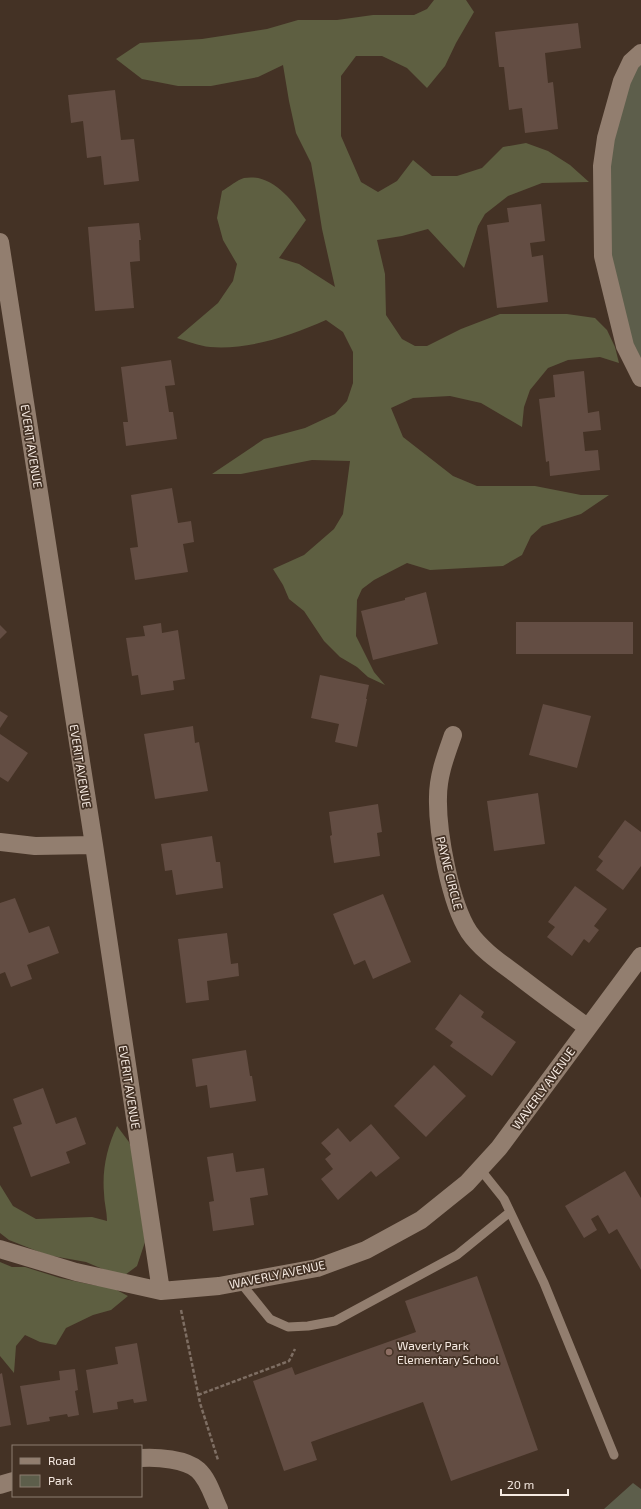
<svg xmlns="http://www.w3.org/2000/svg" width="641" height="1509" viewBox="0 0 641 1509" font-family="'Exo 2',sans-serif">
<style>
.green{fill:#5d5e4b}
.forest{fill:#5e5f41}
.building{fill:#634d43}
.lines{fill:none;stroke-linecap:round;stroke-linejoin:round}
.path{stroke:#7e6e63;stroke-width:2.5;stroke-dasharray:4 2;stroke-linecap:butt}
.lane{stroke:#927e6f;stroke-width:9}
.street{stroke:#927e6f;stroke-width:18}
.education-dot{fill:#8d6e63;stroke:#443225;stroke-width:1.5}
.labels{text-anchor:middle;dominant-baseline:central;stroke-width:3.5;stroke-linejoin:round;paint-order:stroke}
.street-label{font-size:12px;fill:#f6eae2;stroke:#443225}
.poi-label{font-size:12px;fill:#f6eae2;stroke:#443225;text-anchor:start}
</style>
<rect width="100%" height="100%" fill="#443225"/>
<path class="green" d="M641,63v303l-10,-21 -22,-89 1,-116 22,-68z
M633,1483l8,6v20h-37z"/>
<path class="forest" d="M434,0h32l8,12 -18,31 -11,23 -18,22 -20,-20 -25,-12h-26l-15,20v60l20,46 17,10 19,-11 16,-21 19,16h25l25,-8 21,-21 23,-4 22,8 22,14 19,17 -47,1 -34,13 -23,18 -7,12 -14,42 -36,-39 -26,7 -25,4 8,34 1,41 16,24 13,7h12l34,-17 39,-15h67l28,4 12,12 8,17 4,16 -19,-6 -32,3 -20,8 -18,22 -6,17 -2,20 -41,-24 -31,-7 -37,2 -22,10 12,29 50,39 24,10h58l46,9h28l-28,19 -39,12 -11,10 -9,19 -19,11 -73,4 -23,-7 -33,17 -12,9 -5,11 -1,36 18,36 11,13 -17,-8 -11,-10 -17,-10 -16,-16 -20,-30 -15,-12 -6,-14 -10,-16 31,-14 30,-26 9,-15 7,-53 -38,-1 -71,14h-29l52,-35 41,-11 30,-14 12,-13 6,-18v-31l-10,-20 -17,-12c-36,16 -77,30 -116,27 -11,-1 -23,-6 -33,-9l41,-35 15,-22 4,-17 -14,-24 -6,-22 5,-27c7,-4 15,-11 22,-13 28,-5 48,22 62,42l-27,38 20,6 36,23 -13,-58 -6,-38 -5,-28 -15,-30 -7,-32 -6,-36 -25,12 -47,9h-33l-36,-7 -26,-20 24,-16 62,-4 65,-10 31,-9h39l36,-5h41l13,-6z
M117,1126l12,16 4,11 12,89 -8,24 -12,9 -20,-5 -19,-8 -39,-7 -38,-15 -9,-7v-48l13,21 23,13 56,-2 15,4c0,-9 -3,-19 -3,-28 -2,-23 3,-46 13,-67z
M0,1262l12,5h13l35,11 33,7 18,2 17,9 -17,14 -18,5 -27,13 -10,17 -16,-3 -15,-7 -9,11 -2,27 -14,-17z"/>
<path class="building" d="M578,23l3,25 -36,5 3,30 5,-1 5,47 -33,4 -3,-25 -13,2 -5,-43h-5l-4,-35z
M115,90l6,50 13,-1 5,42 -35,4 -3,-29 -14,2 -4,-37 -12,2 -3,-28z
M541,204l4,37 -15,2 2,14 11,-2 5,47 -51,6 -10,-83 22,-3 -2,-14z
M139,223l2,17h-2l1,21 -10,1 4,46 -39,3 -7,-84z
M171,360l4,25 -10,1 4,26h4l4,27 -51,7 -3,-24h5l-7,-55z
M584,371l4,42 11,-2 2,19 -18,2 2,19 13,-1 2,20 -50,6 -1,-15 -3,1 -7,-63 16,-2 -2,-22z
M172,488l6,35 13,-2 3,21 -11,2 5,28 -53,8 -5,-32 8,-1 -7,-52z
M426,592l12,52 -65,16 -12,-49 44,-11v-2z
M516,622h117v32h-117z
M161,623l1,10 16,-3 7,49 -12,2 1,9 -33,5 -3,-20 -6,1 -6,-38 19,-2 -2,-10z
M0,625l7,7 -7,7z
M320,675l49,10 -3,14h1l-10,48 -22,-5 4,-18 -28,-6z
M543,704l48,12 -14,52 -48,-13z
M0,711l8,5 -8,12z
M193,726l2,17 4,-1 9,49 -53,8 -11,-65z
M0,734l28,19 -20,29 -8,-5z
M538,793l7,51 -51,7 -7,-50z
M378,804l4,28 -5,1 3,23 -46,7 -4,-27 2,-1 -3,-23z
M625,820l16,12v34l-18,24 -27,-20 7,-9 -5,-4z
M212,836l4,26h4l3,26 -47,7 -4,-25 -7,1 -4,-27z
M575,886l32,23 -13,17 5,4 -10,13 -5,-4 -12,17 -25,-19 8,-10 -7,-5z
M383,894l28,68 -38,17 -8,-19 -11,5 -21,-51z
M15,898l14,35 20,-7 10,27 -32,12 5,14 -21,8 -6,-15 -5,2v-71z
M227,933l4,31 7,-1 1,13 -32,5 2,19 -23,3 -8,-64z
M460,994l24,18 -3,5 35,25 -24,34 -42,-30 3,-4 -18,-13z
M246,1050l4,26h2l4,25 -46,7 -3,-23 -11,2 -4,-28z
M434,1065l32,31 -40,41 -32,-31z
M43,1088l13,36 20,-7 10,27 -20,8 4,11 -39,14 -18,-50 9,-3 -9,-25z
M371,1124l29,34 -24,19 -5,-6 -33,29 -17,-21 12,-10 -8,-10 6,-5 -10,-11 17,-15 12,14z
M233,1153l3,19 28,-4 4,27 -18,3 4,27 -41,6 -4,-29 5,-1 -7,-44z
M625,1171l16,27v72l-24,-41 -8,5 -11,-19 -7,4 6,11 -13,8 -19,-32z
M477,1276l61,174 -87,31 -28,-79 -112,40 6,18 -33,11 -31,-90 39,-14 3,8 121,-43 -11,-31z
M137,1343l10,58 -13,2 -1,-4 -16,3 1,7 -25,4 -7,-43 32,-6 -3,-17z
M75,1369l3,21 -3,1 4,24 -11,2 -1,-3 -18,3 1,4 -23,4 -7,-39 40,-6 -1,-9z
M2,1373l9,52 -11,2v-53z"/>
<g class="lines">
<path class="path" d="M181,1310l19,93 18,57
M198,1395l91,-34 6,-12"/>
<path class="lane" d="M480,1169l24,30 40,84 70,172
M240,1282l30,37 18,8 20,-1 27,-5 122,-66 53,-43"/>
<path class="street" d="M641,53l-10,9 -9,19 -16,57 -4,28 1,90 22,90 16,32
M0,242l94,603 67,446
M453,735c-7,20 -15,40 -15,62 -1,34 12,106 31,135 13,19 35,33 52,46 22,17 44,33 66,49
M0,842l35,4 59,-1
M0,1249l76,23 85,19 58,-5 98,-18 49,-18 55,-30 46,-37 32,-35 142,-192
M141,1458c16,-1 45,1 57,12 11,10 15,27 21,39
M0,1485l13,-4"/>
</g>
<circle class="education-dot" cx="389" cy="1352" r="4"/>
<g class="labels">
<g class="street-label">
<text transform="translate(32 446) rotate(81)">EVERIT AVENUE</text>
<text transform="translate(81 766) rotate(81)">EVERIT AVENUE</text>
<text transform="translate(450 873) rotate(76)">PAYNE CIRCLE</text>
<text transform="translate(130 1087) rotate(81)">EVERIT AVENUE</text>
<text transform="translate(543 1088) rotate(-54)">WAVERLY AVENUE</text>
<text transform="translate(277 1274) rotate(-12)">WAVERLY AVENUE</text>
</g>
<g class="poi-label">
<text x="397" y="1345">Waverly Park<tspan x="397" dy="14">Elementary School</tspan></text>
</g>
</g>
<rect x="12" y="1445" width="130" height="52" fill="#443225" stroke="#8b7c71"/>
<rect x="20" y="1458" width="20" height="6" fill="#927e6f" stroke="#8b7c71"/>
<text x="48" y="1465" font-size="12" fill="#f6eae2">Road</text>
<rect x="20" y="1475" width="20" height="12" fill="#5d5e4b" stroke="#8b7c71"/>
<text x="48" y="1485" font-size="12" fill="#f6eae2">Park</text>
<path d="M501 1489v6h67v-6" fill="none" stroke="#f6eae2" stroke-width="2"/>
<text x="507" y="1489" font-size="12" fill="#f6eae2" stroke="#443225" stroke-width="3" paint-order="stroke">20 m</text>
</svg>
